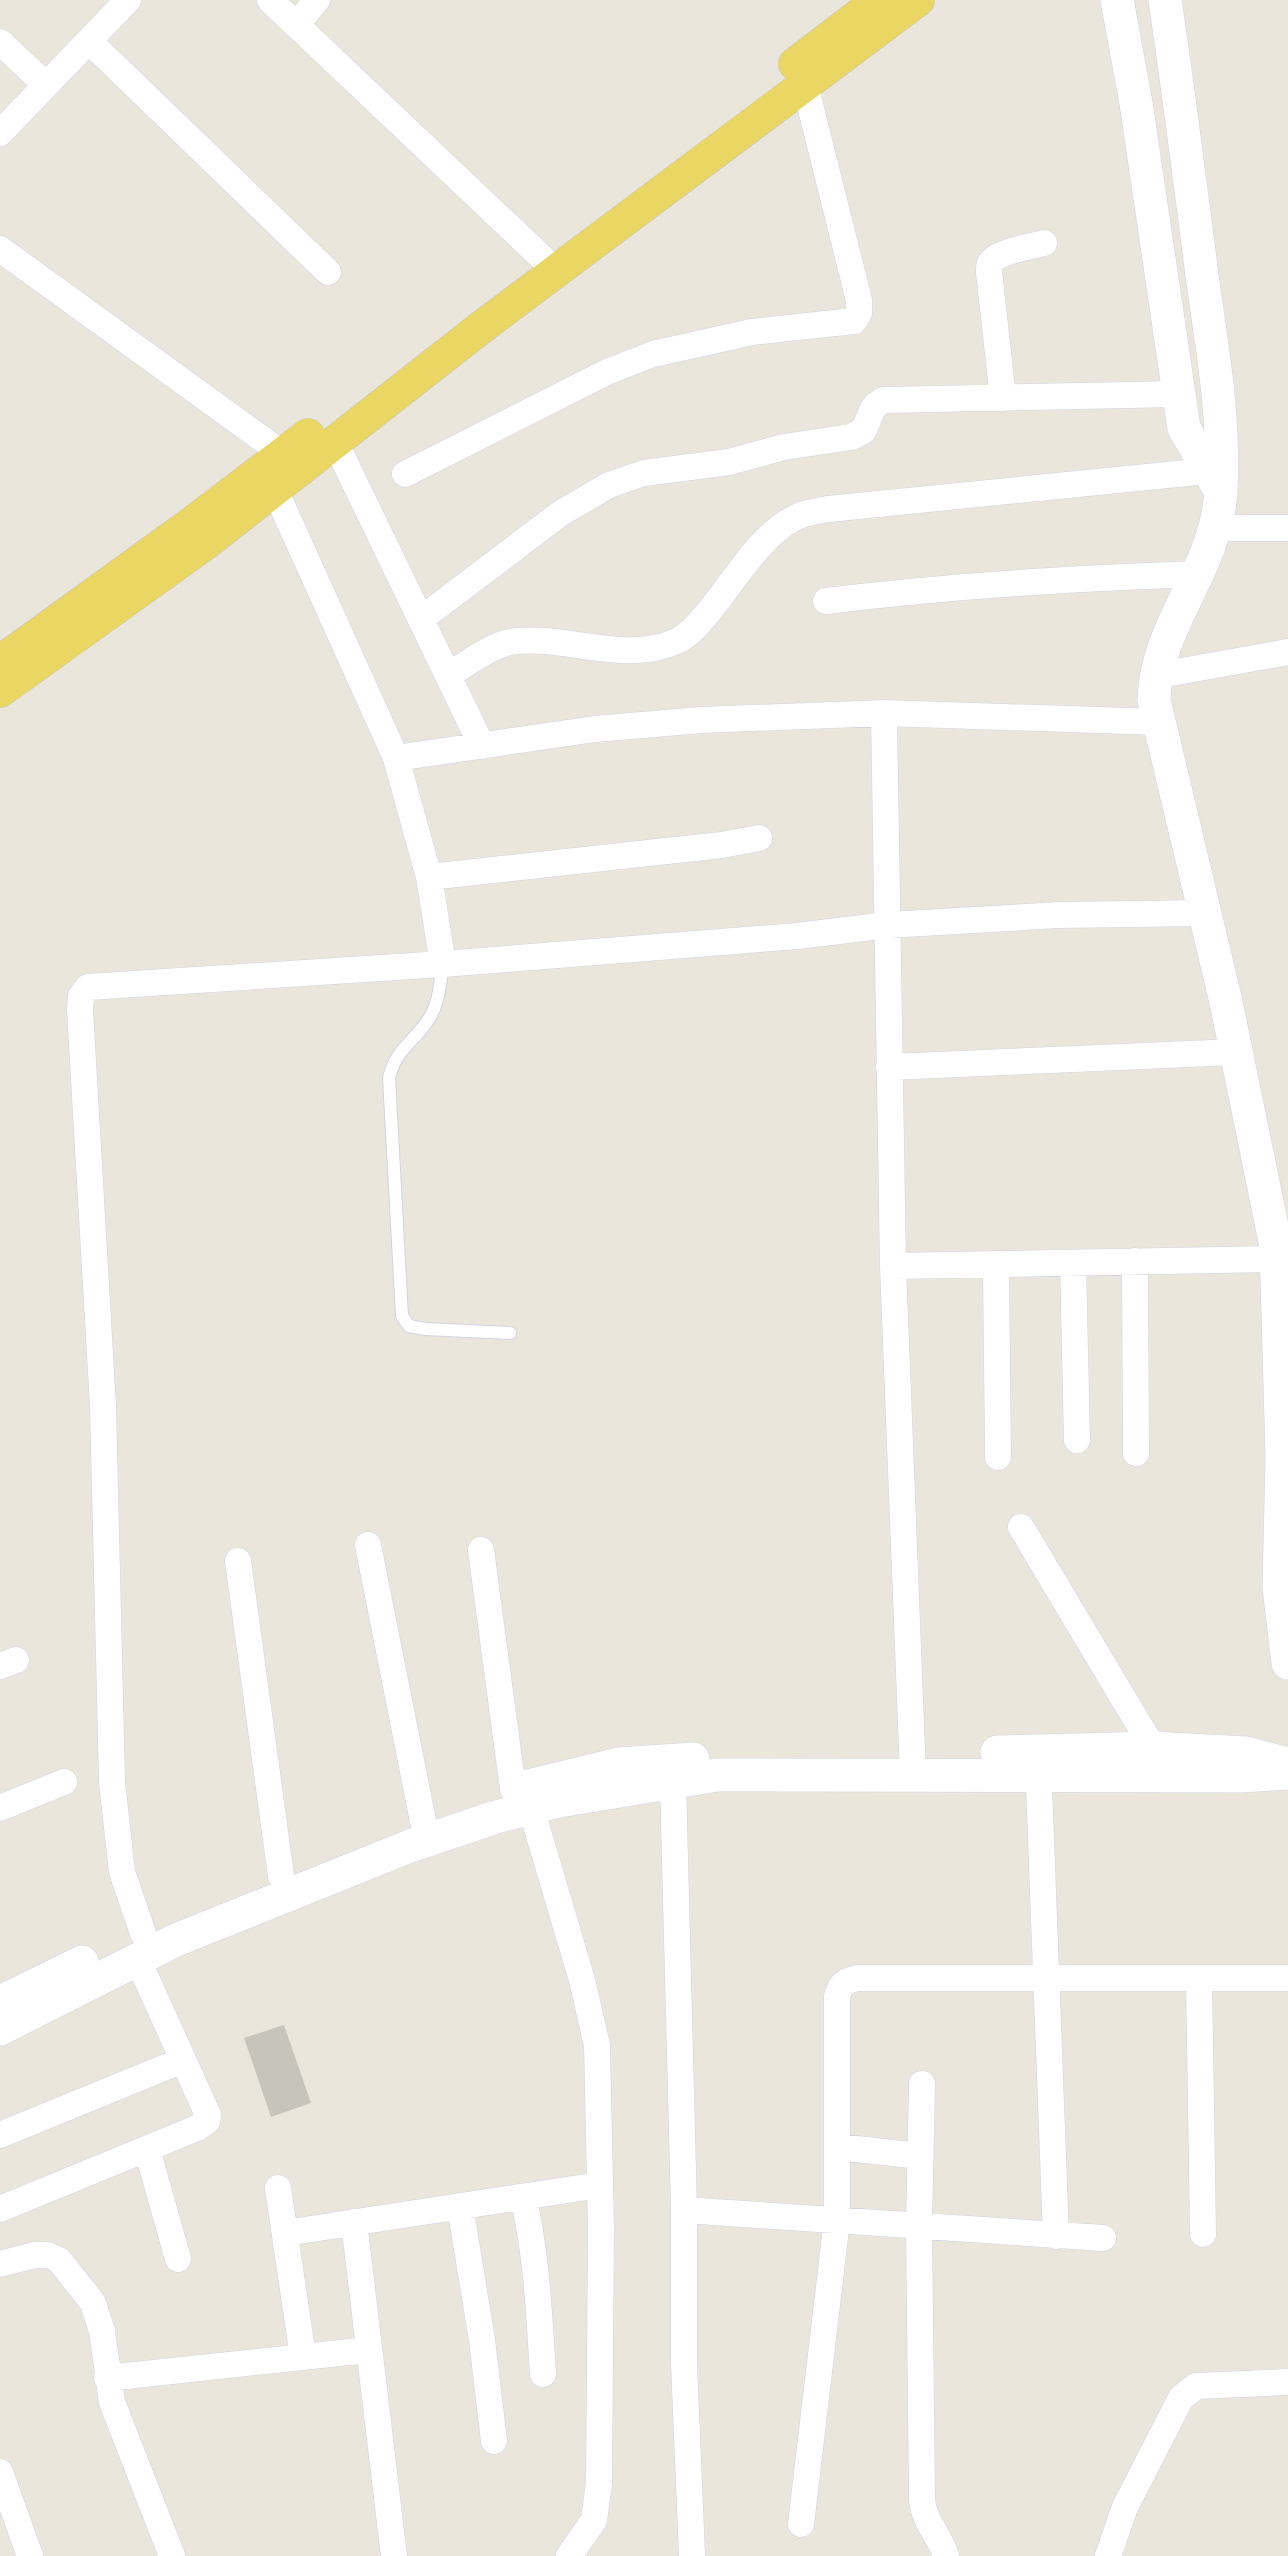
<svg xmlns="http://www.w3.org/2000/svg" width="1288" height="2556" viewBox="0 0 1288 2556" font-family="Lato,sans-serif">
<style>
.building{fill:#c7c4bb}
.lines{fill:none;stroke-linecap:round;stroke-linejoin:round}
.lane-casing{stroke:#d1d3e2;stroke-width:14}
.street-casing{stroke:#d1d3e2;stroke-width:27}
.secondary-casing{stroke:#d1d3e2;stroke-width:34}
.primary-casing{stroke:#c8c8c8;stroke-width:34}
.lane{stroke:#fff;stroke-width:12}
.street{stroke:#fff;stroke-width:26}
.secondary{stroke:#fff;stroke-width:33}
.primary{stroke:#ead662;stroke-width:33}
</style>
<rect width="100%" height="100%" fill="#ebe6dc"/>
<path class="building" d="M284,2025l27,78 -40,14 -27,-79z"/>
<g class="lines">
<defs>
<path id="lane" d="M443,964c-3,20 -4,43 -17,59 -15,21 -31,28 -37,55l13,238 7,10 16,3 85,4"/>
<path id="street" d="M270,0l286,271
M296,25l21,-25
M89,41l239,231
M0,42l46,43
M0,133l128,-133
M0,249l283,205
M1003,398l-14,-126c0,-3 0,-6 1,-9 5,-11 43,-17 54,-20
M335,442l147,304
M405,474l202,-102 46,-18 99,-22 102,-11 5,-8v-13l-54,-215
M275,490l121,268 33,119 14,87
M1215,528h73
M826,601c124,-15 248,-23 373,-27
M421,619l140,-106 48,-28 35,-12 85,-11 55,-15 67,-10 12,-6c8,-12 5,-24 21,-31l295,-6
M448,675c21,-12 45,-32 69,-34 52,-5 110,23 160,0 13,-6 24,-20 33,-31 26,-31 53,-80 91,-95 8,-3 18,-4 27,-6l379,-38
M1154,676l134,-24
M884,713l9,553 20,509
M396,758l199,-29 106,-9 183,-7 275,9
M429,877l293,-32 37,-7
M889,1067l347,-15
M1135,1261l1,192
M1073,1263l4,177
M996,1264l2,193
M893,1266l384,-7
M1021,1527l132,221v15
M368,1545l55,276
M481,1550l32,239
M238,1561l43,315
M0,1666l16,-6
M1038,1759l18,477
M673,1782l11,428v153l8,193
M0,1808l64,-26
M531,1808l51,172 15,65 4,184 -2,254 -5,37 -25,36
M143,1933l-21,-61 -10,-90 -9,-376 -23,-396 1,-14 7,-9 355,-23 354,-28 91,-11 171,-10 145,-2
M1199,1978l4,256
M922,2084l-3,142 3,274c2,22 18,36 24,56
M0,2135l183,-75
M838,2147l82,9
M147,2149l31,110
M278,2188l25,169
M523,2197c14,58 16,117 20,177
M460,2206l22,134 12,101
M0,2209l197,-81 10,-7 1,-6 -70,-155
M684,2210l419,28
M354,2222l40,334
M285,2233l315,-48
M0,2264l35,-9h13l11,5 34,43 9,28 10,71 60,154
M107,2378l261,-28
M0,2472l30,84
M801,2524l36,-304v-223c3,-13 7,-16 21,-19h430
M1108,2556l17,-49 56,-109 15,-12 92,-4"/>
<path id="secondary" d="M1117,0l19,103 48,325 37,64
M1165,0c14,94 26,189 38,283 10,69 22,138 18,208 -5,80 -65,133 -67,209l72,302 50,244 6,210 -3,131 9,76
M997,1752l156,-4 93,5 42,11
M528,1786l91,-22 74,-5
M0,2002l82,-40
M0,2029l176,-89 234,-94 86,-29 63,-16 158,-26 526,1 45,-3"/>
<path id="primary" d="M795,64l84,-64
M0,662l192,-139 116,-88
M0,691l206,-148 277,-217 435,-326"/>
</defs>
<use href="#lane" class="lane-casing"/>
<use href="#street" class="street-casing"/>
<use href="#secondary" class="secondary-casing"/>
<use href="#primary" class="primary-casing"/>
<use href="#lane" class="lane"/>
<use href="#street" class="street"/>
<use href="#secondary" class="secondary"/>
<use href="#primary" class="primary"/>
</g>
</svg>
